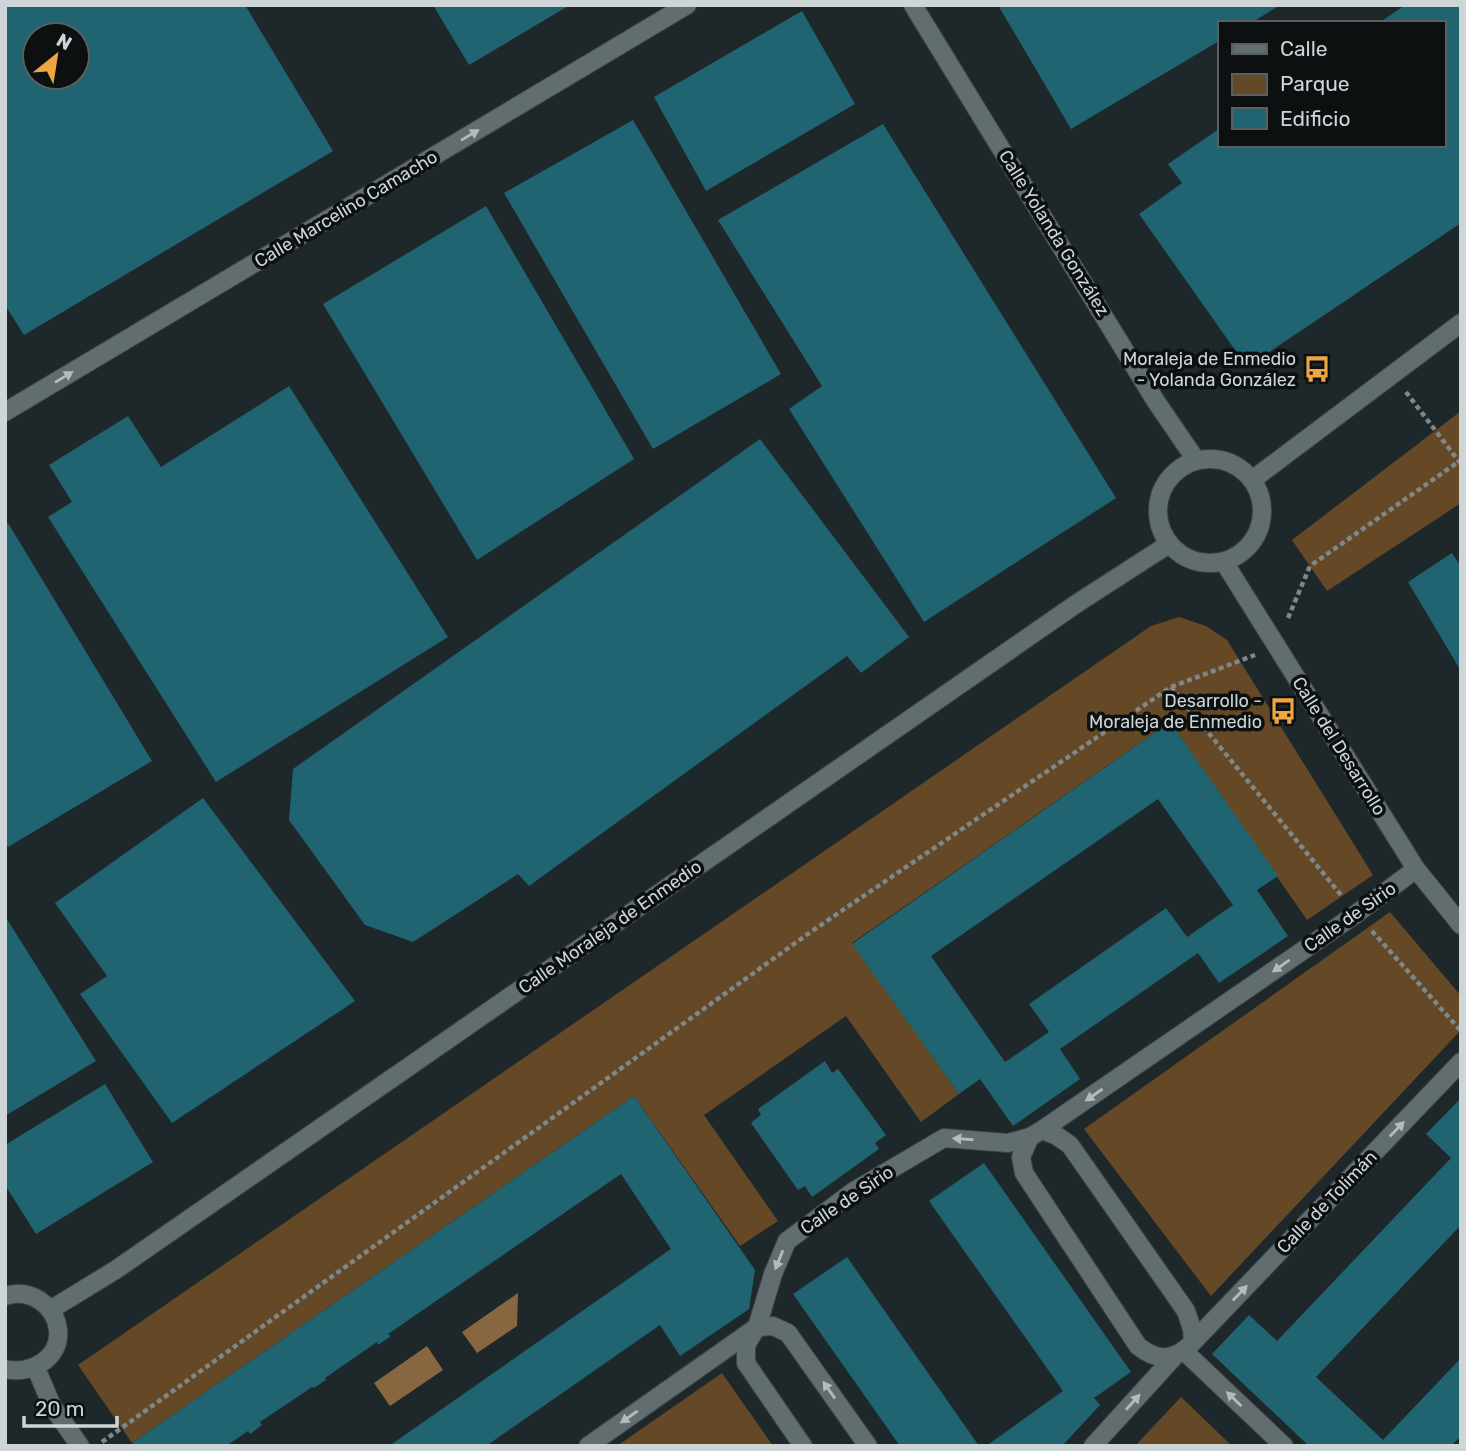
<svg xmlns="http://www.w3.org/2000/svg" width="1466" height="1451" viewBox="0 0 1466 1451" font-family="Rubik,sans-serif">
<style>
.green{fill:#654927}
.water{fill:#886740}
.building{fill:#206371;fill-rule:evenodd}
.lines{fill:none;stroke-linecap:round;stroke-linejoin:round}
.street-casing{stroke:#3b4446;stroke-width:20}
.path{stroke:#7e8789;stroke-width:4.5;stroke-dasharray:5 3.5;stroke-linecap:butt}
.street{stroke:#616d6f;stroke-width:18}
.oneway{fill:#b3bbbc}
.labels{text-anchor:middle;dominant-baseline:central;stroke-width:7;stroke-linejoin:round;paint-order:stroke}
.street-label{font-size:18px;fill:#ced5d6;stroke:#0c1011}
.poi-label{font-size:18px;fill:#ced5d6;stroke:#0c1011;text-anchor:end}
</style>
<rect width="100%" height="100%" fill="#1e282b"/>
<path class="green" d="M1461,411v92l-134,88 -35,-51z
M1179,617l27,9 21,14 146,235 -66,45 -137,-198 -318,221 107,151 -38,28 -75,-106 -142,99 74,106 -38,25 -106,-150 -502,347 -54,-78 1073,-739z
M1390,912l71,84v34l-250,266 -127,-167z
M722,1373l51,73h-156z
M1181,1397l51,49h-97z"/>
<path class="water" d="M518,1293l-1,33 -40,27 -15,-21z
M427,1346l16,24 -53,36 -16,-23z"/>
<path class="building" d="M5,5h240l88,146 -309,184 -19,-30zM35,35h42v42h-42z
M433,5h137l-101,60z
M998,5h282l-29,18h-32v18l-148,88z
M1405,5h56v218l-214,144 -108,-153 43,-31 -14,-19 51,-35v16h224v-122h-64z
M802,11l53,93 -149,87 -52,-94z
M633,120l148,254 -128,75 -149,-256z
M883,124l233,374 -192,124 -135,-213 33,-23 -104,-166z
M486,206l148,253 -157,101 -154,-256z
M289,386l159,251 -232,145 -168,-265 24,-15 -23,-37 79,-49 33,51z
M760,439l149,198 -48,36 -14,-17 -318,230 -11,-12 -105,68 -48,-17 -76,-105 4,-51z
M8,523l144,238 -144,86 -3,-5v-318z
M1452,553l9,14v104l-53,-89z
M1170,722l108,154 -21,14 31,46 -69,47 -21,-30 -138,96 20,30 -67,47 -33,-47 -21,15 -107,-150zM1158,799l75,106 -46,32 -21,-29 -137,96 20,28 -44,30 -74,-106z
M203,798l152,203 -183,122 -92,-129 27,-18 -52,-73z
M5,916l91,145 -91,55z
M825,1061l7,12 6,-4 48,66 -11,8 4,6 -67,48 -7,-11 -7,4 -47,-67 10,-8 -3,-6z
M105,1084l48,78 -117,72 -31,-49v-40z
M634,1096l121,174 -6,39 -69,47 -20,-31 -174,121h-97l282,-197 -50,-75 -233,160 3,2 -13,9 -1,-3 -52,36 1,2 -12,8 -2,-1 -52,35 2,3 -12,9 -2,-3 -22,15h-92l-2,-3z
M1461,1098v127l-145,152 67,63 78,-82v78l-10,10h-142l-97,-92 37,-39 28,26 174,-183 -25,-24z
M984,1163l147,209 -37,26 6,7 -38,41h-76l77,-55 -134,-190z
M847,1257l132,189h-79l-107,-152z"/>
<g class="lines">
<defs>
<path id="street" d="M913,5l242,395 41,60
M5,412l682,-407
M1158 511a52 52 0 1 1 104 0a52 52 0 1 1-104 0Z
M1252,480l209,-157
M1224,562l192,307 45,56
M1042,1130l314,-216 60,-45
M5,1296c24,-8 50,8 53,34 3,29 -28,45 -53,39
M50,1310l67,-41 959,-665 93,-60
M1193,1342l268,-280
M1184,1351l100,95
M36,1368l16,38 28,40
M588,1446l169,-119 16,-53 14,-33 67,-50 90,-53 64,5 22,-6 12,-7 15,6 13,9 116,166 6,18 1,13c-18,19 -35,20 -55,4l-114,-173 -3,-16 9,-20
M803,1446l-57,-83v-18l11,-18 16,-1 15,7 80,113
M1093,1446l80,-88"/>
</defs>
<use href="#street" class="street-casing"/>
<path class="path" d="M1406,392l55,72
M1288,618l22,-52 151,-106
M1171,687l170,208
M1372,931l89,100
M102,1442l710,-511 359,-244 84,-32"/>
<use href="#street" class="street"/>
</g>
<defs><path id="oneway-solid" d="M-6-.8H1V-3.2L6.5 0L1 3.2V.8H-6Z" transform="scale(1.75)"/></defs>
<g class="oneway">
<use href="#oneway-solid" transform="translate(470 135) rotate(-31)"/>
<use href="#oneway-solid" transform="translate(64 377) rotate(-31)"/>
<use href="#oneway-solid" transform="translate(1281 966) rotate(145)"/>
<use href="#oneway-solid" transform="translate(1094 1095) rotate(145)"/>
<use href="#oneway-solid" transform="translate(1397 1129) rotate(-46)"/>
<use href="#oneway-solid" transform="translate(963 1139) rotate(-176)"/>
<use href="#oneway-solid" transform="translate(779 1260) rotate(112)"/>
<use href="#oneway-solid" transform="translate(1240 1293) rotate(-46)"/>
<use href="#oneway-solid" transform="translate(829 1390) rotate(-125)"/>
<use href="#oneway-solid" transform="translate(1234 1399) rotate(-136)"/>
<use href="#oneway-solid" transform="translate(1133 1402) rotate(-48)"/>
<use href="#oneway-solid" transform="translate(629 1417) rotate(145)"/>
</g>
<defs>
<symbol id="bus-bare" viewBox="-9 -9 18 18"><path d="M-5-6H5V4H4V6H2V4H-2V6H-4V4H-5ZM-3.5-4V0h7V-4ZM-3.5 1.2v1.5H-2V1.2ZM2 1.2v1.5H3.5V1.2Z" fill="#f1a540" stroke="#0c1011" stroke-width="2.5" paint-order="stroke"/></symbol>
</defs>
<g fill-rule="evenodd">
<use href="#bus-bare" x="1298" y="350" width="38" height="38"/>
<use href="#bus-bare" x="1264" y="692" width="38" height="38"/>
</g>
<g class="labels">
<g class="street-label">
<text transform="translate(346 209) rotate(-31)">Calle Marcelino Camacho</text>
<text transform="translate(1054 233) rotate(58)">Calle Yolanda González</text>
<text transform="translate(1339 746) rotate(58)">Calle del Desarrollo</text>
<text transform="translate(1350 917) rotate(-35)">Calle de Sirio</text>
<text transform="translate(610 927) rotate(-35)">Calle Moraleja de Enmedio</text>
<text transform="translate(847 1200) rotate(-34)">Calle de Sirio</text>
<text transform="translate(1327 1202) rotate(-46)">Calle de Tolimán</text>
</g>
<g class="poi-label">
<text x="1296" y="359">Moraleja de Enmedio<tspan x="1296" dy="21">- Yolanda González</tspan></text>
<text x="1262" y="701">Desarrollo -<tspan x="1262" dy="21">Moraleja de Enmedio</tspan></text>
</g>
</g>
<rect width="1466" height="1451" fill="none" stroke="#ced5d6" stroke-width="14"/>
<rect x="1218" y="21" width="228" height="126" fill="#0c1011" stroke="#5a5f60" stroke-width="2"/>
<rect x="1232" y="44" width="35" height="10" fill="#616d6f" stroke="#5a5f60" stroke-width="2"/>
<text x="1280" y="56" font-size="21" fill="#ced5d6">Calle</text>
<rect x="1232" y="74" width="35" height="21" fill="#654927" stroke="#5a5f60" stroke-width="2"/>
<text x="1280" y="91" font-size="21" fill="#ced5d6">Parque</text>
<rect x="1232" y="108" width="35" height="21" fill="#206371" stroke="#5a5f60" stroke-width="2"/>
<text x="1280" y="126" font-size="21" fill="#ced5d6">Edificio</text>
<g transform="translate(56 56) rotate(30)"><circle r="33" fill="#0c1011" stroke="#5a5f60" stroke-width="2"/>
<path d="M0-5L12 26L0 18L-12 26Z" fill="#f1a540"/>
<text y="-10" font-size="19" font-weight="bold" text-anchor="middle" fill="#ced5d6">N</text>
</g>
<path d="M24 1416v10h93v-10" fill="none" stroke="#ced5d6" stroke-width="3.5"/>
<text x="35" y="1416" font-size="21" fill="#ced5d6" stroke="#0c1011" stroke-width="5" paint-order="stroke">20 m</text>
</svg>
